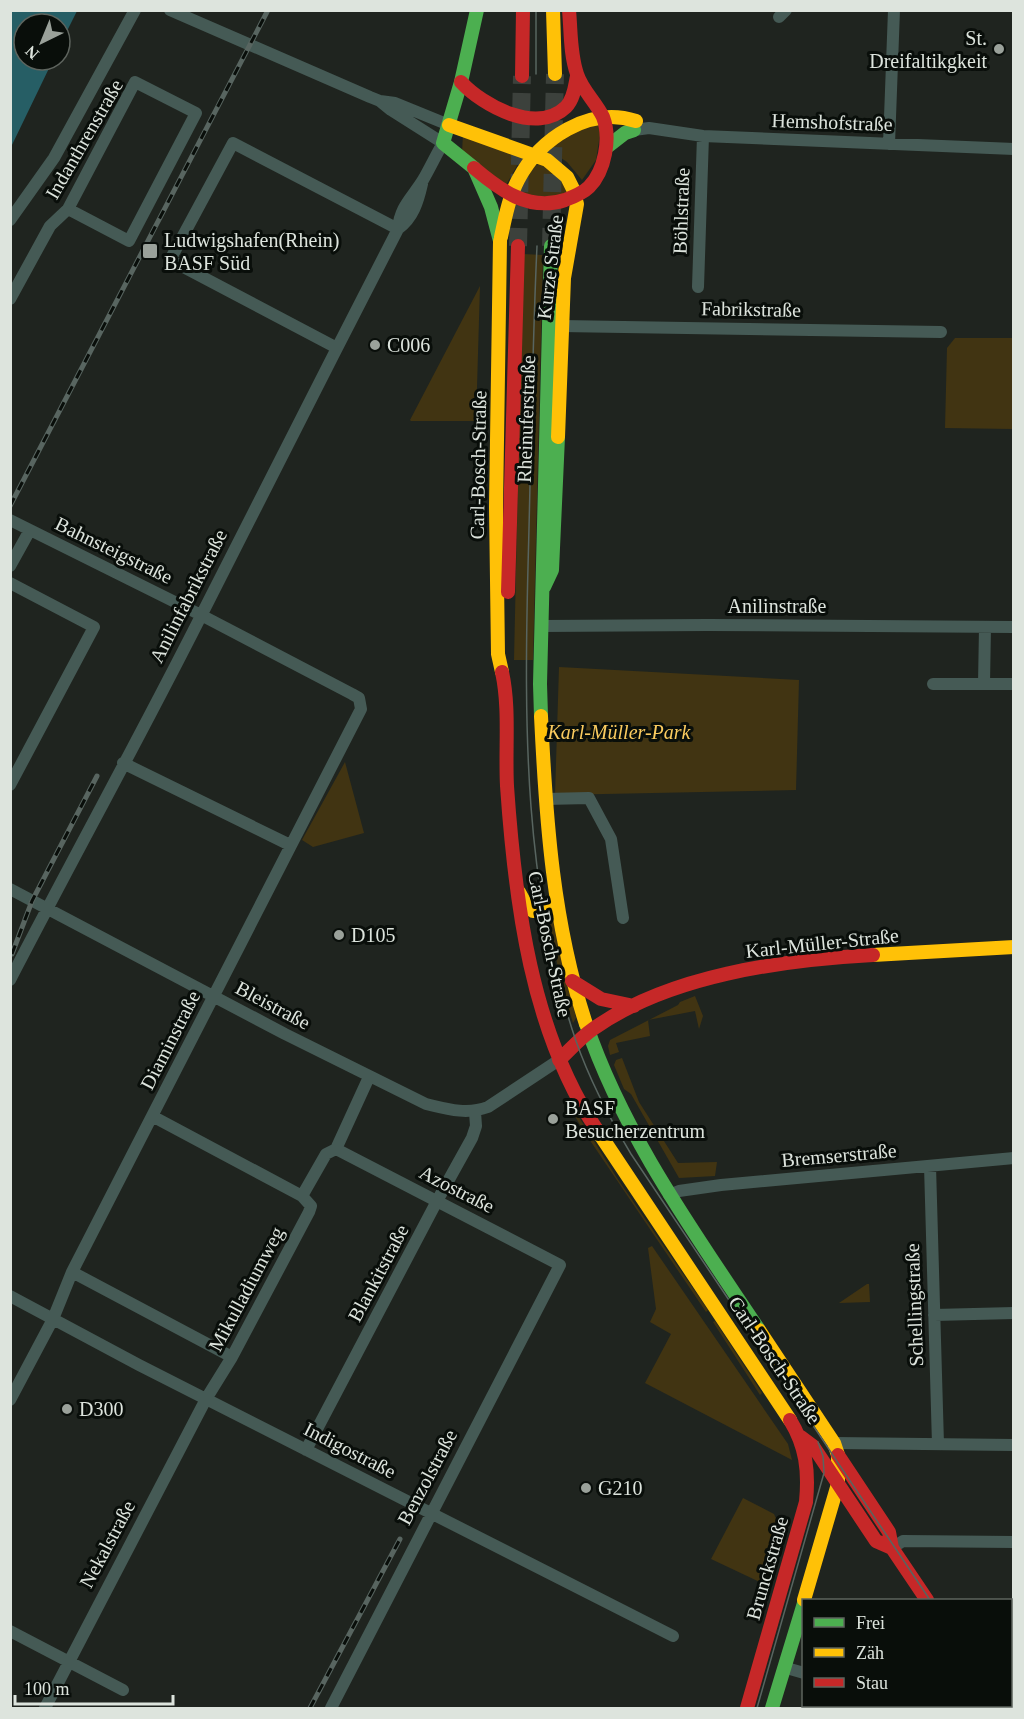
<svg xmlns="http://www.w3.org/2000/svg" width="1024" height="1719" viewBox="0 0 1024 1719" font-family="'Times New Roman',serif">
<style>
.green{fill:#413412}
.water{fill:#265e65}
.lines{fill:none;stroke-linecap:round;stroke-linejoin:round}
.primary-tunnel{stroke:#3c413c;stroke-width:18;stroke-dasharray:18 9;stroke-linecap:butt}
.street{stroke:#455a55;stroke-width:12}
.fast{stroke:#4caf50;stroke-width:14}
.slow{stroke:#ffc107;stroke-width:14}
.jam{stroke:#c62828;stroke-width:14}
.tram{stroke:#586560;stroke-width:1.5}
.rail-casing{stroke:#586560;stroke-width:5}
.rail{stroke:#090e0a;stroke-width:3;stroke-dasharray:9;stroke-linecap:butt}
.poi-dot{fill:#9aa19a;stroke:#090e0a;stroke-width:2}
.labels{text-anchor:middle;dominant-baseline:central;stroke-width:6;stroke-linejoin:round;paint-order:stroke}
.poi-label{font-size:20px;fill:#dde4dd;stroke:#090e0a;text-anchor:start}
.street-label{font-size:20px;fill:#dde4dd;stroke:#090e0a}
.park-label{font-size:20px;font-style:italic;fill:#facb5f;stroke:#090e0a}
</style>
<rect width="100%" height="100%" fill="#1f241f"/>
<path class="green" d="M596,123l5,5 -5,32 -14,20 -15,-18 -18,-12 13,-14z
M463,134l60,21 -17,30 -44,-32z
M540,163l30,26 -12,9 -38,-4 7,-23z
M523,254l20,1 -10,405h-19z
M480,286l-4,135h-65l-1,-1z
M955,338h58v91l-68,-1 2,-80z
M559,667l240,13 -3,110 -241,5z
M345,762l19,71 -51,14 -11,-7z
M554,913l22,105 -3,5 -11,-36 -15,-72z
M695,996l8,20 -4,13 -4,-18 -47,9 2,16 -34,7 3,9 -9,3 -2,-9 2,-6 68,-35 2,-3z
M622,1058l17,44 39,61 39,-1 -2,14 -36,2 -48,-84 -7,-5 -10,-24 2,-5z
M567,1098l50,80 91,132 -2,2 -121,-179 -14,-23z
M652,1246l136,198 4,16 -147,-77 26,-49 -21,-12 6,-13 -8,-61z
M867,1284h2l1,18 -31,1z
M715,1321l47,72 -2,2 -47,-73z
M743,1498l31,16 7,15 -17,55 -53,-25z"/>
<path class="water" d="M11,10l66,1 -17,34v-21h-36v36h29l-42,87z"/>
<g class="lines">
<path class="primary-tunnel" d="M518,246l4,-170
M551,246l4,-172"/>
<path class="street" d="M170,10l200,87 10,4 15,2 54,22
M779,17l7,-7
M634,130l15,-2 54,8 311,13
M889,144l5,-134
M10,220l44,-62 81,-148
M398,229c15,-11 20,-27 24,-45
M698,287l5,-151
M10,299l40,-73 18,-17 67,-127 61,31 -67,128 -61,-32
M561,326l380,6
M337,348l-167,-88 63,-117 165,86
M10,520l191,95 151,79 7,4 2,11 -289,563 -19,47 -43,81
M10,566l20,-36
M10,583l84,44 -84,158
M541,626l166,-1 307,2
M985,627l-1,57h30
M933,684h51
M123,763l167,82
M545,799l44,-1 22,41 12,79
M10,889l275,145 141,70c21,5 41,11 62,3l71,-47
M10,980c63,-122 130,-243 192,-366 65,-128 130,-257 196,-385 2,-23 14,-31 25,-49 7,-12 13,-25 20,-37l-52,-33 -11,-9
M152,1116l150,80 24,-42 10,-5
M336,1149l33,-72
M930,1166l8,278
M669,1195l10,-4 42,-6 293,-27
M72,1272l160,85
M10,1296l129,69 534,271
M934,1315l80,-2
M834,1443l180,2
M306,1450l131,-249 35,-63 4,-12 -1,-14
M892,1548l11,-7 111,1
M10,1631l113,59
M785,1663l5,6 14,4
M853,1706l2,2
M45,1708l161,-309 26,-42 77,-145 2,-6 -9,-10
M331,1708l229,-443 -224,-116"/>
<path class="fast" d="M477,10l-16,72 -18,61 31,25 17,39 9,34
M607,147l18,-14 9,-3
M544,587l8,-17 6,-133
M541,716l-1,-32 11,-438
M586,1024c38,112 108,208 173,306
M772,1708l32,-105"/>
<path class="slow" d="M553,10l2,64
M449,125l98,35 20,17 6,12 4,15 -13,74 -6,159
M501,237c4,-19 8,-40 17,-57 22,-42 71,-74 118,-59
M500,241l-4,266 2,147 4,18
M541,716c5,105 12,208 45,308
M519,892l6,11 8,8 11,-1 13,-8
M873,955l141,-8
M597,1130l193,290
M759,1330l75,113 4,12v29l-34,116"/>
<path class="jam" d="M522,76l1,-66
M461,82c22,24 76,53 105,25 8,-8 9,-21 11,-31
M474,168c26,22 55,44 91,32 8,-3 18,-7 24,-13 16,-16 22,-49 14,-70 -7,-15 -21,-27 -26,-43 -7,-20 -6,-43 -8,-64
M508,592l10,-346
M502,672c8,37 3,76 5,114 8,116 24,246 90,344
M572,981l29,18 33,7
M559,1060c11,-10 21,-22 34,-31 76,-54 189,-69 280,-74
M801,1437l12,9 63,95 16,7
M838,1455l51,77 3,16 35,52
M998,1706l2,2
M747,1708l59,-206c3,-31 0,-56 -16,-82"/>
<path class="tram" d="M536,74v-64
M537,246c-5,107 -6,214 -9,321 -4,159 -4,322 48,474 14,40 34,78 55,113l299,446
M1000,1706l3,2
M757,1708l67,-235 -1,-17 -5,-14"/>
<defs>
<path id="rail" d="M10,506l258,-496
M12,954l20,-53 65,-125
M310,1708l90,-169"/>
</defs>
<use href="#rail" class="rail-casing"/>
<use href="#rail" class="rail"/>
</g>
<g class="poi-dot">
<circle cx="999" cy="49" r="6"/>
<rect x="142" y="243" width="16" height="16" rx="3"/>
<circle cx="375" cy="345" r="6"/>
<circle cx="339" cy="935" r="6"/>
<circle cx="553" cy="1119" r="6"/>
<circle cx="67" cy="1409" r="6"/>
<circle cx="586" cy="1488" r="6"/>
</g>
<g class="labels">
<g class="poi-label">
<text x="987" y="38" text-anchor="end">St.<tspan x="987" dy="23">Dreifaltikgkeit</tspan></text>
<text x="164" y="240">Ludwigshafen(Rhein)<tspan x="164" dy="23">BASF Süd</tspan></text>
<text x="387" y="345">C006</text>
<text x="351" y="935">D105</text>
<text x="565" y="1108">BASF<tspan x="565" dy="23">Besucherzentrum</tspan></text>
<text x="79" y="1409">D300</text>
<text x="598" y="1488">G210</text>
</g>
<g class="street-label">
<text transform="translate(832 122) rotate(2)">Hemshofstraße</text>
<text transform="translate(84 139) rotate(-60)">Indanthrenstraße</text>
<text transform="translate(681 211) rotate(-88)">Böhlstraße</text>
<text transform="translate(550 267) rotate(-83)">Kurze Straße</text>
<text transform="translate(751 309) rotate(1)">Fabrikstraße</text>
<text transform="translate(526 419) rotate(-88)">Rheinuferstraße</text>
<text transform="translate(478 465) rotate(-89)">Carl-Bosch-Straße</text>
<text transform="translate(114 550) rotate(26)">Bahnsteigstraße</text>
<text transform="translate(188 596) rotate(-63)">Anilinfabrikstraße</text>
<text x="777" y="606">Anilinstraße</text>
<text transform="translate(822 943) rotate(-6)">Karl-Müller-Straße</text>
<text transform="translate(550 944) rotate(78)">Carl-Bosch-Straße</text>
<text transform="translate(273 1005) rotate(28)">Bleistraße</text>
<text transform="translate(170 1040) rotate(-63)">Diaminstraße</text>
<text transform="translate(839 1155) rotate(-5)">Bremserstraße</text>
<text transform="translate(457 1189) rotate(27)">Azostraße</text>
<text transform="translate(378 1273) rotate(-62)">Blankitstraße</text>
<text transform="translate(246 1289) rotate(-62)">Mikulladiumweg</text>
<text transform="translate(914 1305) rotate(-92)">Schellingstraße</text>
<text transform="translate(775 1360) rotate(56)">Carl-Bosch-Straße</text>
<text transform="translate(350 1450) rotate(27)">Indigostraße</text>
<text transform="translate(427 1477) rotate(-62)">Benzolstraße</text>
<text transform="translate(107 1544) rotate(-62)">Nekalstraße</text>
<text transform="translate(767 1568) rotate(-74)">Brunckstraße</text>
</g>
<g class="park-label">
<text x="619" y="732">Karl-Müller-Park</text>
</g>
</g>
<rect width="1024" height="1719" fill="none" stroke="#dde4dd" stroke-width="24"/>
<rect x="802" y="1599" width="210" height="108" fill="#090e0a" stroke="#5e645e" stroke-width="1.5"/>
<rect x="814" y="1618" width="30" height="9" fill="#4caf50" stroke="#5e645e" stroke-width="1.5"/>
<text x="856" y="1629" font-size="18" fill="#dde4dd">Frei</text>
<rect x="814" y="1648" width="30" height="9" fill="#ffc107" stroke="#5e645e" stroke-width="1.5"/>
<text x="856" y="1659" font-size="18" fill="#dde4dd">Zäh</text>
<rect x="814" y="1678" width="30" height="9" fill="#c62828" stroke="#5e645e" stroke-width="1.5"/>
<text x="856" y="1689" font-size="18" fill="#dde4dd">Stau</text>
<g transform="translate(42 42) rotate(223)"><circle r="28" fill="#090e0a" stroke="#5e645e" stroke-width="1.5"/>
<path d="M0-4.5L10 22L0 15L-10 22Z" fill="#9aa19a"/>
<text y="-9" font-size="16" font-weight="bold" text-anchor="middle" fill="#dde4dd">N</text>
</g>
<path d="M15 1695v9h158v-9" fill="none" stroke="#dde4dd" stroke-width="3"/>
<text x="24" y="1695" font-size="18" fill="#dde4dd" stroke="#090e0a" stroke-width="4.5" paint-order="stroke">100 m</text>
</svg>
